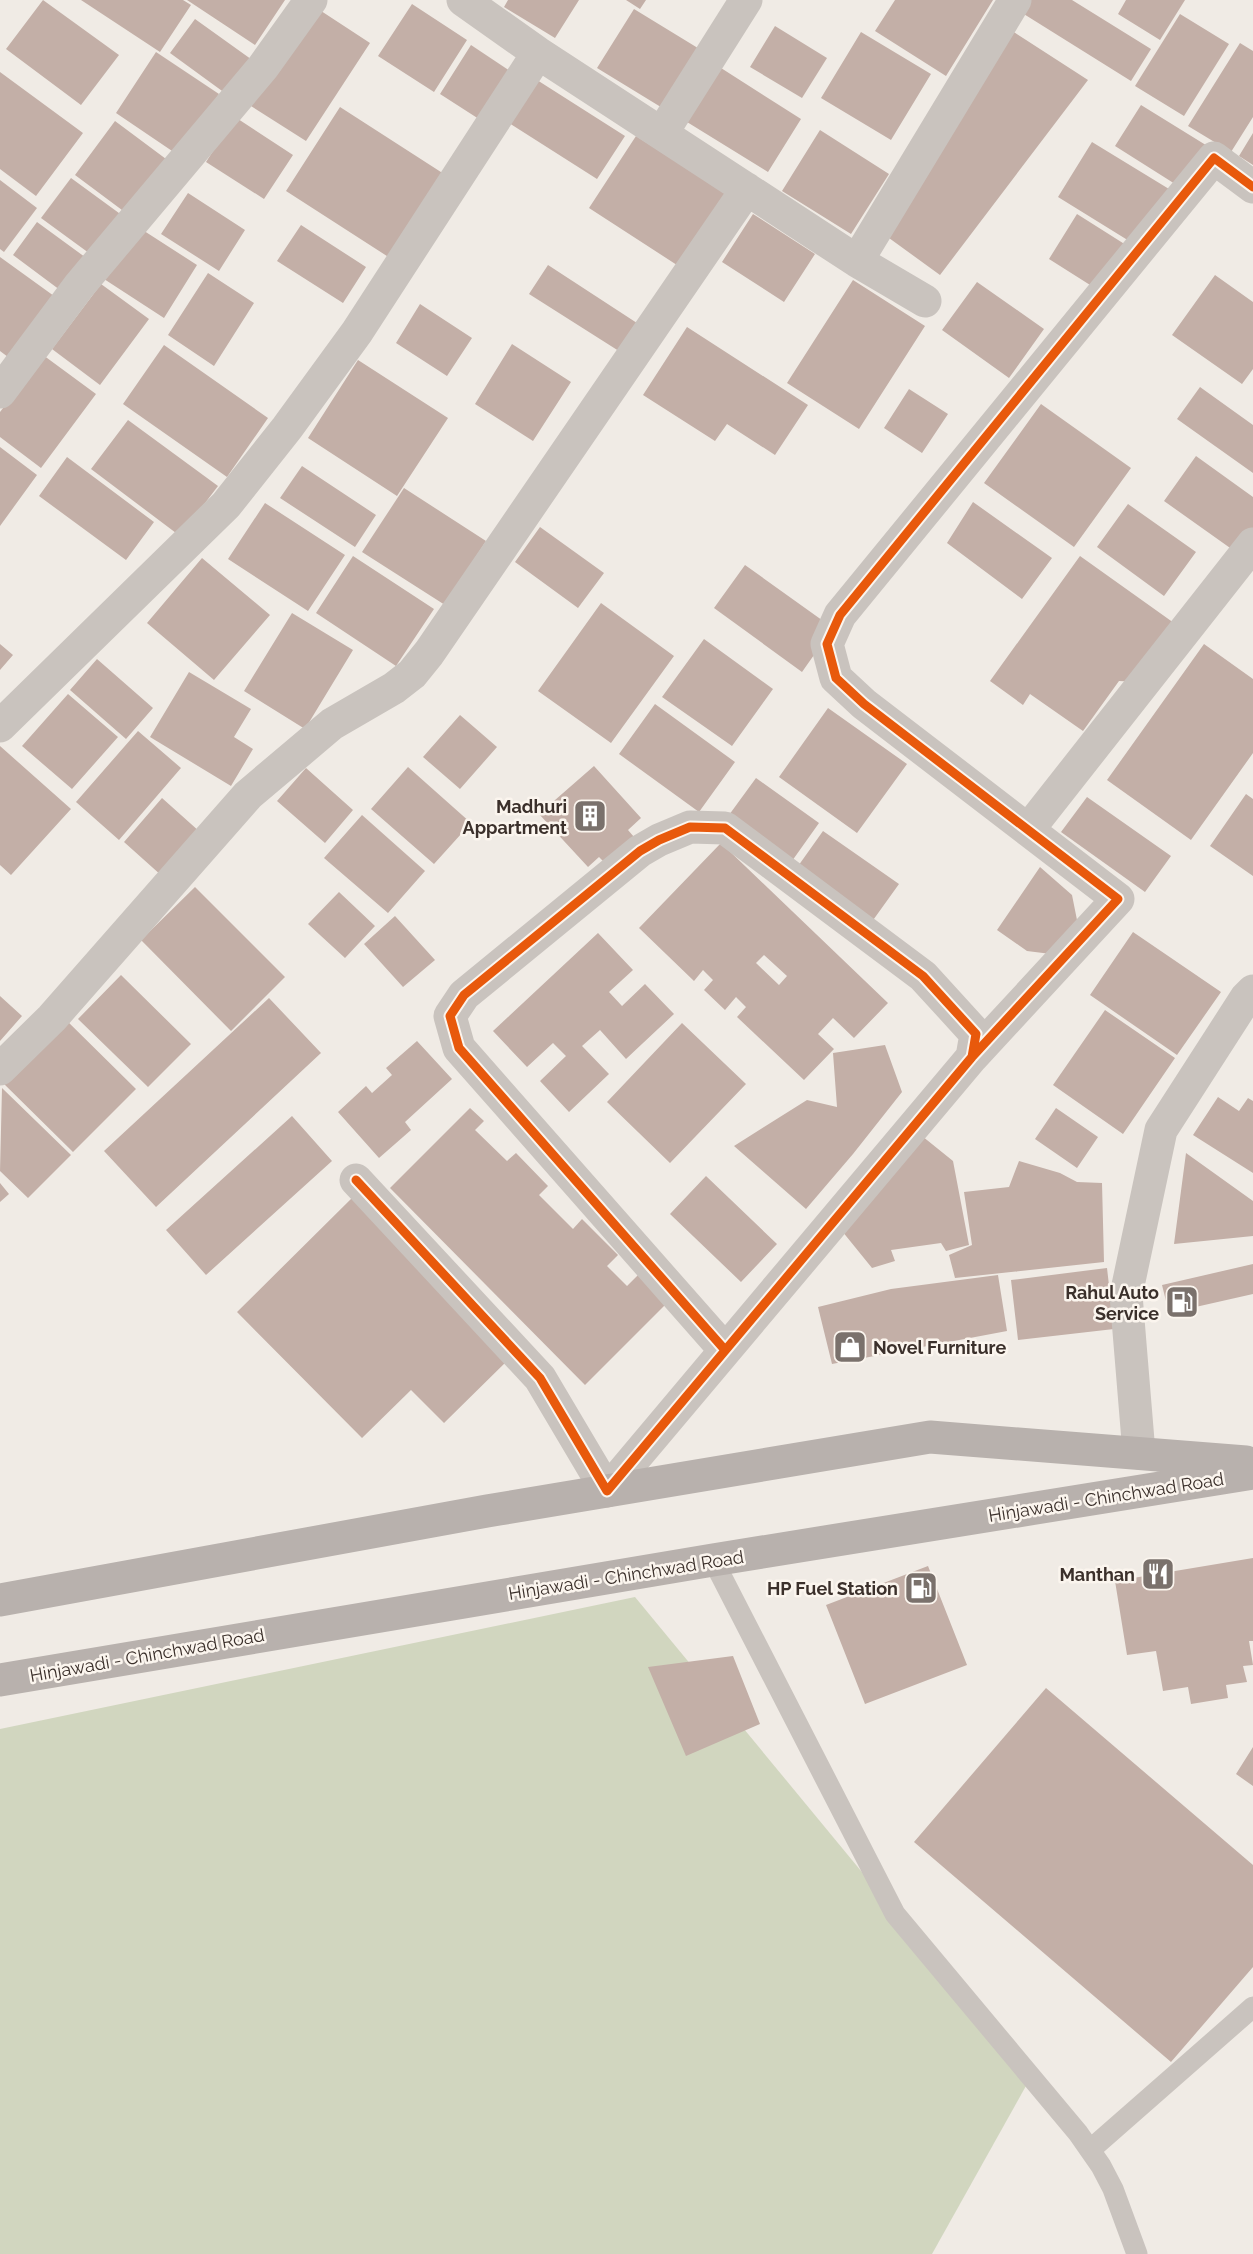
<svg xmlns="http://www.w3.org/2000/svg" width="1253" height="2254" viewBox="0 0 1253 2254" font-family="Raleway,sans-serif">
<style>
.green{fill:#d1d6bf}
.building{fill:#c3afa7;fill-rule:evenodd}
.lines{fill:none;stroke-linecap:round;stroke-linejoin:round}
.service{stroke:#c9c3be;stroke-width:21}
.minor{stroke:#c9c3be;stroke-width:33}
.primary{stroke:#b8b1ad;stroke-width:33}
.cycleway-casing{stroke:#fbf5ee;stroke-width:13}
.cycleway{stroke:#e8590c;stroke-width:9}
.labels{text-anchor:middle;dominant-baseline:central;stroke-width:5;stroke-linejoin:round;paint-order:stroke}
.poi-label{font-size:18px;font-weight:bold;fill:#3b302b;stroke:#fbf5ee;text-anchor:end}
.street-label{font-size:18px;fill:#3b302b;stroke:#fbf5ee}
</style>
<rect width="100%" height="100%" fill="#f0ebe5"/>
<path class="green" d="M635,1597l396,480 -99,177h-932v-525z"/>
<path class="building" d="M43,0l76,55 -38,50 -75,-56z
M81,0h102l8,5 -31,47z
M187,0h98l-30,45z
M508,0h71l-24,38 -51,-31z
M626,0h20l-6,9z
M895,0h98l-47,76 -71,-45z
M1026,0h46l79,49 -20,32 -112,-70z
M1126,0h59l-25,40 -42,-26z
M412,4l55,36 -33,52 -56,-36z
M315,7l55,36 -64,98 -55,-35z
M634,9l72,44 -37,59 -72,-44z
M1180,14l49,30 -45,72 -49,-30z
M195,19l60,43 -26,34 -59,-43z
M775,26l52,32 -25,40 -52,-31z
M1006,27l82,53 -148,195 -62,-45z
M861,32l70,42 -40,66 -70,-42z
M1240,43l13,8v66l-22,35 -43,-26z
M471,45l42,28 -31,48 -42,-27z
M156,52l63,42 -41,61 -62,-42z
M721,68l80,51 -33,53 -81,-50z
M0,72l83,61 -47,63 -36,-27z
M537,80l88,56 -28,43 -88,-56z
M1141,105l68,42 -26,42 -68,-43z
M340,107l104,67 -54,84 -104,-67z
M235,117l58,38 -29,44 -58,-37z
M115,121l51,38 -40,54 -51,-38z
M820,130l69,44 -38,60 -69,-43z
M1253,133v32l-14,-9z
M636,136l91,58 -47,73 -91,-59z
M1092,142l77,47 -35,55 -76,-47z
M71,178l52,38 -30,40 -52,-38z
M0,180l37,28 -33,44 -4,-3z
M188,193l57,37 -26,41 -58,-37z
M753,214l62,40 -31,48 -62,-40z
M1077,214l49,31 -28,45 -49,-31z
M37,222l52,38 -25,33 -51,-38z
M301,225l65,42 -23,36 -66,-42z
M138,227l59,38 -33,53 -60,-39z
M0,257l54,39 -46,61 -8,-6z
M548,265l92,60 -18,28 -93,-59z
M208,273l46,30 -40,63 -46,-31z
M1215,275l38,27v67l-11,15 -70,-49z
M853,280l72,46 -66,103 -72,-46z
M977,282l67,47 -35,49 -67,-48z
M101,284l48,35 -49,66 -48,-36z
M420,304l52,34 -25,38 -51,-33z
M687,327l121,78 -33,50 -48,-31 -12,17 -72,-46z
M512,344l59,38 -38,59 -58,-37z
M164,345l104,73 -41,59 -104,-73z
M43,355l53,39 -55,74 -41,-31v-25z
M358,360l90,58 -51,78 -89,-58z
M1200,387l53,38v48l-76,-54z
M909,389l39,25 -26,39 -38,-25z
M1041,404l90,64 -57,79 -90,-64z
M128,420l90,66 -38,50 -89,-67z
M0,447l37,28 -37,51z
M1196,456l57,41v40l-13,18 -76,-54z
M67,457l87,65 -28,38 -87,-64z
M302,466l74,49 -21,32 -75,-49z
M404,488l82,53 -41,64 -83,-53z
M973,502l79,56 -30,41 -75,-56z
M265,503l80,52 -37,56 -80,-52z
M1128,504l68,48 -32,44 -67,-49z
M540,527l64,46 -26,35 -63,-46z
M353,556l81,53 -38,57 -80,-53z
M1080,556l101,72 -44,54 -18,-1 -36,50 -53,-37 -7,11 -33,-24z
M202,558l68,57 -56,65 -67,-57z
M745,565l88,63 -31,44 -88,-64z
M601,603l73,53 -63,87 -73,-52z
M292,613l61,37 -48,79 -61,-38z
M704,639l69,50 -41,57 -70,-49z
M0,644l13,11 -13,15z
M1204,644l49,35v74l-62,87 -84,-60z
M97,659l56,49 -27,31 -56,-49z
M189,672l62,37 -17,28 19,12 -22,37 -81,-49z
M68,694l50,43 -46,52 -50,-43z
M655,704l80,58 -36,50 -80,-58z
M828,708l79,56 -50,69 -78,-56z
M460,715l37,32 -37,42 -37,-32z
M138,731l43,37 -62,72 -43,-38z
M0,746l71,63 -60,66 -11,-10z
M594,766l47,52 -13,12 6,7 -29,26 -6,-6 -11,10 -49,-53z
M408,767l63,56 -37,41 -63,-55z
M306,768l47,42 -28,33 -48,-42z
M756,778l63,45 -27,38 -63,-46z
M1246,794l7,5v77l-43,-30z
M1087,797l84,59 -26,36 -84,-60z
M162,798l38,34 -38,44 -38,-34z
M362,815l63,56 -37,42 -64,-55z
M823,831l76,53 -28,39 -75,-54z
M721,843l167,160 -34,35 -21,-20 -15,16 16,15 -30,31 -67,-63 9,-10 -10,-10 -11,13 -21,-20 9,-10 -10,-10 -9,11 -55,-53zM764,955l23,21 -8,9 -23,-22z
M1040,867l32,28 5,25 -26,34 -24,-3 -30,-21z
M195,887l90,90 -54,54 -90,-91z
M339,892l36,34 -30,32 -37,-34z
M395,916l40,44 -32,27 -39,-43z
M1133,932l88,60 -44,63 -87,-60z
M598,933l35,37 -24,22 13,14 23,-22 29,30 -48,45 -26,-29 -18,16 27,28 -40,38 -29,-31 26,-25 -13,-13 -26,24 -34,-36z
M121,975l70,69 -43,43 -70,-68z
M0,996l22,20 -22,25z
M269,998l52,55 -165,154 -52,-56z
M1105,1010l70,48 -52,76 -70,-49z
M62,1016l74,73 -63,63 -73,-72z
M682,1023l64,61 -76,79 -63,-61z
M417,1041l35,38 -47,43 6,8 -32,28 -41,-46 28,-26 6,7 20,-18 -6,-7z
M885,1045l17,47 -49,62 -47,55 -72,-63 73,-46 30,7 -4,-54z
M2,1088l69,67 -43,43 -28,-27z
M1218,1097l21,14 9,-13 5,3v72l-60,-38z
M470,1108l14,13 -9,9 32,31 9,-8 32,33 -9,9 34,34 9,-10 36,36 -11,11 20,20 11,-11 28,29 -81,81 -195,-197z
M1056,1108l42,29 -21,31 -42,-29z
M292,1116l40,45 -126,114 -40,-45z
M922,1136l31,25 16,84 -23,6 -5,-8 -50,7 4,11 -23,7 -30,-37z
M1186,1153l67,48v35l-79,8z
M1019,1161l41,12 17,9 25,1 2,79 -149,16 -6,-23 23,-10 -8,-53 45,-5z
M706,1176l71,68 -36,38 -71,-68z
M0,1183l9,11 -9,8z
M353,1197l159,159 -68,67 -33,-33 -49,48 -125,-126z
M1253,1264v30l-84,19 -7,-28z
M1107,1268l7,61 -96,11 -7,-60z
M998,1275l9,56 -175,33 -14,-57 73,-18z
M1253,1558v83h-4l4,24 -10,1 4,16 -21,3 2,13 -37,6 -3,-17 -25,4 -7,-40 -29,4 -12,-74z
M928,1566l39,99 -102,39 -39,-99z
M733,1656l27,68 -74,32 -38,-89z
M1046,1688l207,177v102l-82,95 -257,-220z
M1253,1747v39l-17,-12z"/>
<g class="lines">
<path class="service" d="M713,1560l182,354 183,219 23,33 12,23 24,65
M1090,2150l163,-143"/>
<path class="minor" d="M463,0l75,53 319,208 68,40
M662,133l84,-133
M857,261l158,-261
M0,392l79,-106 184,-219 48,-67
M0,726l226,-221 61,-77 70,-96 181,-279
M1028,830l225,-286
M972,1057l146,-158 -254,-195 -28,-26 -9,-34 13,-29 374,-457 39,29
M0,1069l52,-51 196,-223 84,-71 62,-36 18,-14 17,-21 318,-464
M356,1180l184,198 67,113 365,-434 4,-23 -53,-58 -198,-148 -35,-1 -31,13 -19,11 -176,144 -14,21 9,32 266,302
M1139,1453l-13,-158 35,-165 85,-132 7,-7"/>
<path class="primary" d="M0,1600l487,-89 443,-74 316,25
M0,1680l713,-120 540,-87"/>
<defs>
<path id="cycleway" d="M972,1057l146,-158 -254,-195 -28,-26 -9,-34 13,-29 374,-457 39,29
M356,1180l184,198 67,113 365,-434 4,-23 -53,-58 -198,-148 -35,-1 -31,13 -19,11 -176,144 -14,21 9,32 266,302"/>
</defs>
<use href="#cycleway" class="cycleway-casing"/>
<use href="#cycleway" class="cycleway"/>
</g>
<defs>
<symbol id="building-square" viewBox="-11 -11 22 22"><rect x="-9" y="-9" width="18" height="18" rx="4" fill="#7a716c" stroke="#fbf5ee"/><path d="M-4-6H4V6H1V3H-1V6H-4ZM-2.5-4.3h1.7v1.8h-1.7ZM.8-4.3h1.7v1.8H.8ZM-2.5-1h1.7V.8h-1.7ZM.8-1h1.7V.8H.8Z" fill="#fff"/></symbol>
<symbol id="fuel-square" viewBox="-11 -11 22 22"><rect x="-9" y="-9" width="18" height="18" rx="4" fill="#7a716c" stroke="#fbf5ee"/><path d="M-5.5-6h7V0h2V4h1.3V-2.5L3-4.5l.8-.8L6-3V5H2.5V1h-1V6h-7ZM-4.2-4.7v3.2H.2V-4.7Z" fill="#fff"/></symbol>
<symbol id="shop-square" viewBox="-11 -11 22 22"><rect x="-9" y="-9" width="18" height="18" rx="4" fill="#7a716c" stroke="#fbf5ee"/><path d="M-5-2.5h2.3a2.7 3.5 0 0 1 5.4 0H5L5.5 6h-11ZM-1.5-2.5h3a1.5 2.3 0 0 0-3 0Z" fill="#fff"/></symbol>
<symbol id="restaurant-square" viewBox="-11 -11 22 22"><rect x="-9" y="-9" width="18" height="18" rx="4" fill="#7a716c" stroke="#fbf5ee"/><path d="M-5-6h1v4h1v-4h1v4h1v-4h1v5L-1.5 .5V6h-2V.5L-5-1ZM5-6V6H3V1.5H1.5Q1.5-4 5-6Z" fill="#fff"/></symbol>
</defs>
<g fill-rule="evenodd">
<use href="#building-square" x="571" y="797" width="38" height="38"/>
<use href="#fuel-square" x="1163" y="1283" width="38" height="38"/>
<use href="#shop-square" x="831" y="1328" width="38" height="38"/>
<use href="#restaurant-square" x="1139" y="1555" width="38" height="38"/>
<use href="#fuel-square" x="902" y="1569" width="38" height="38"/>
</g>
<g class="labels">
<g class="poi-label">
<text x="567" y="806">Madhuri<tspan x="567" dy="21">Appartment</tspan></text>
<text x="1159" y="1292">Rahul Auto<tspan x="1159" dy="21">Service</tspan></text>
<text x="873" y="1347" text-anchor="start">Novel Furniture</text>
<text x="1135" y="1574">Manthan</text>
<text x="898" y="1588">HP Fuel Station</text>
</g>
<g class="street-label">
<text transform="translate(1106 1497) rotate(-9)">Hinjawadi - Chinchwad Road</text>
<text transform="translate(626 1575) rotate(-9)">Hinjawadi - Chinchwad Road</text>
<text transform="translate(147 1655) rotate(-10)">Hinjawadi - Chinchwad Road</text>
</g>
</g>
</svg>
